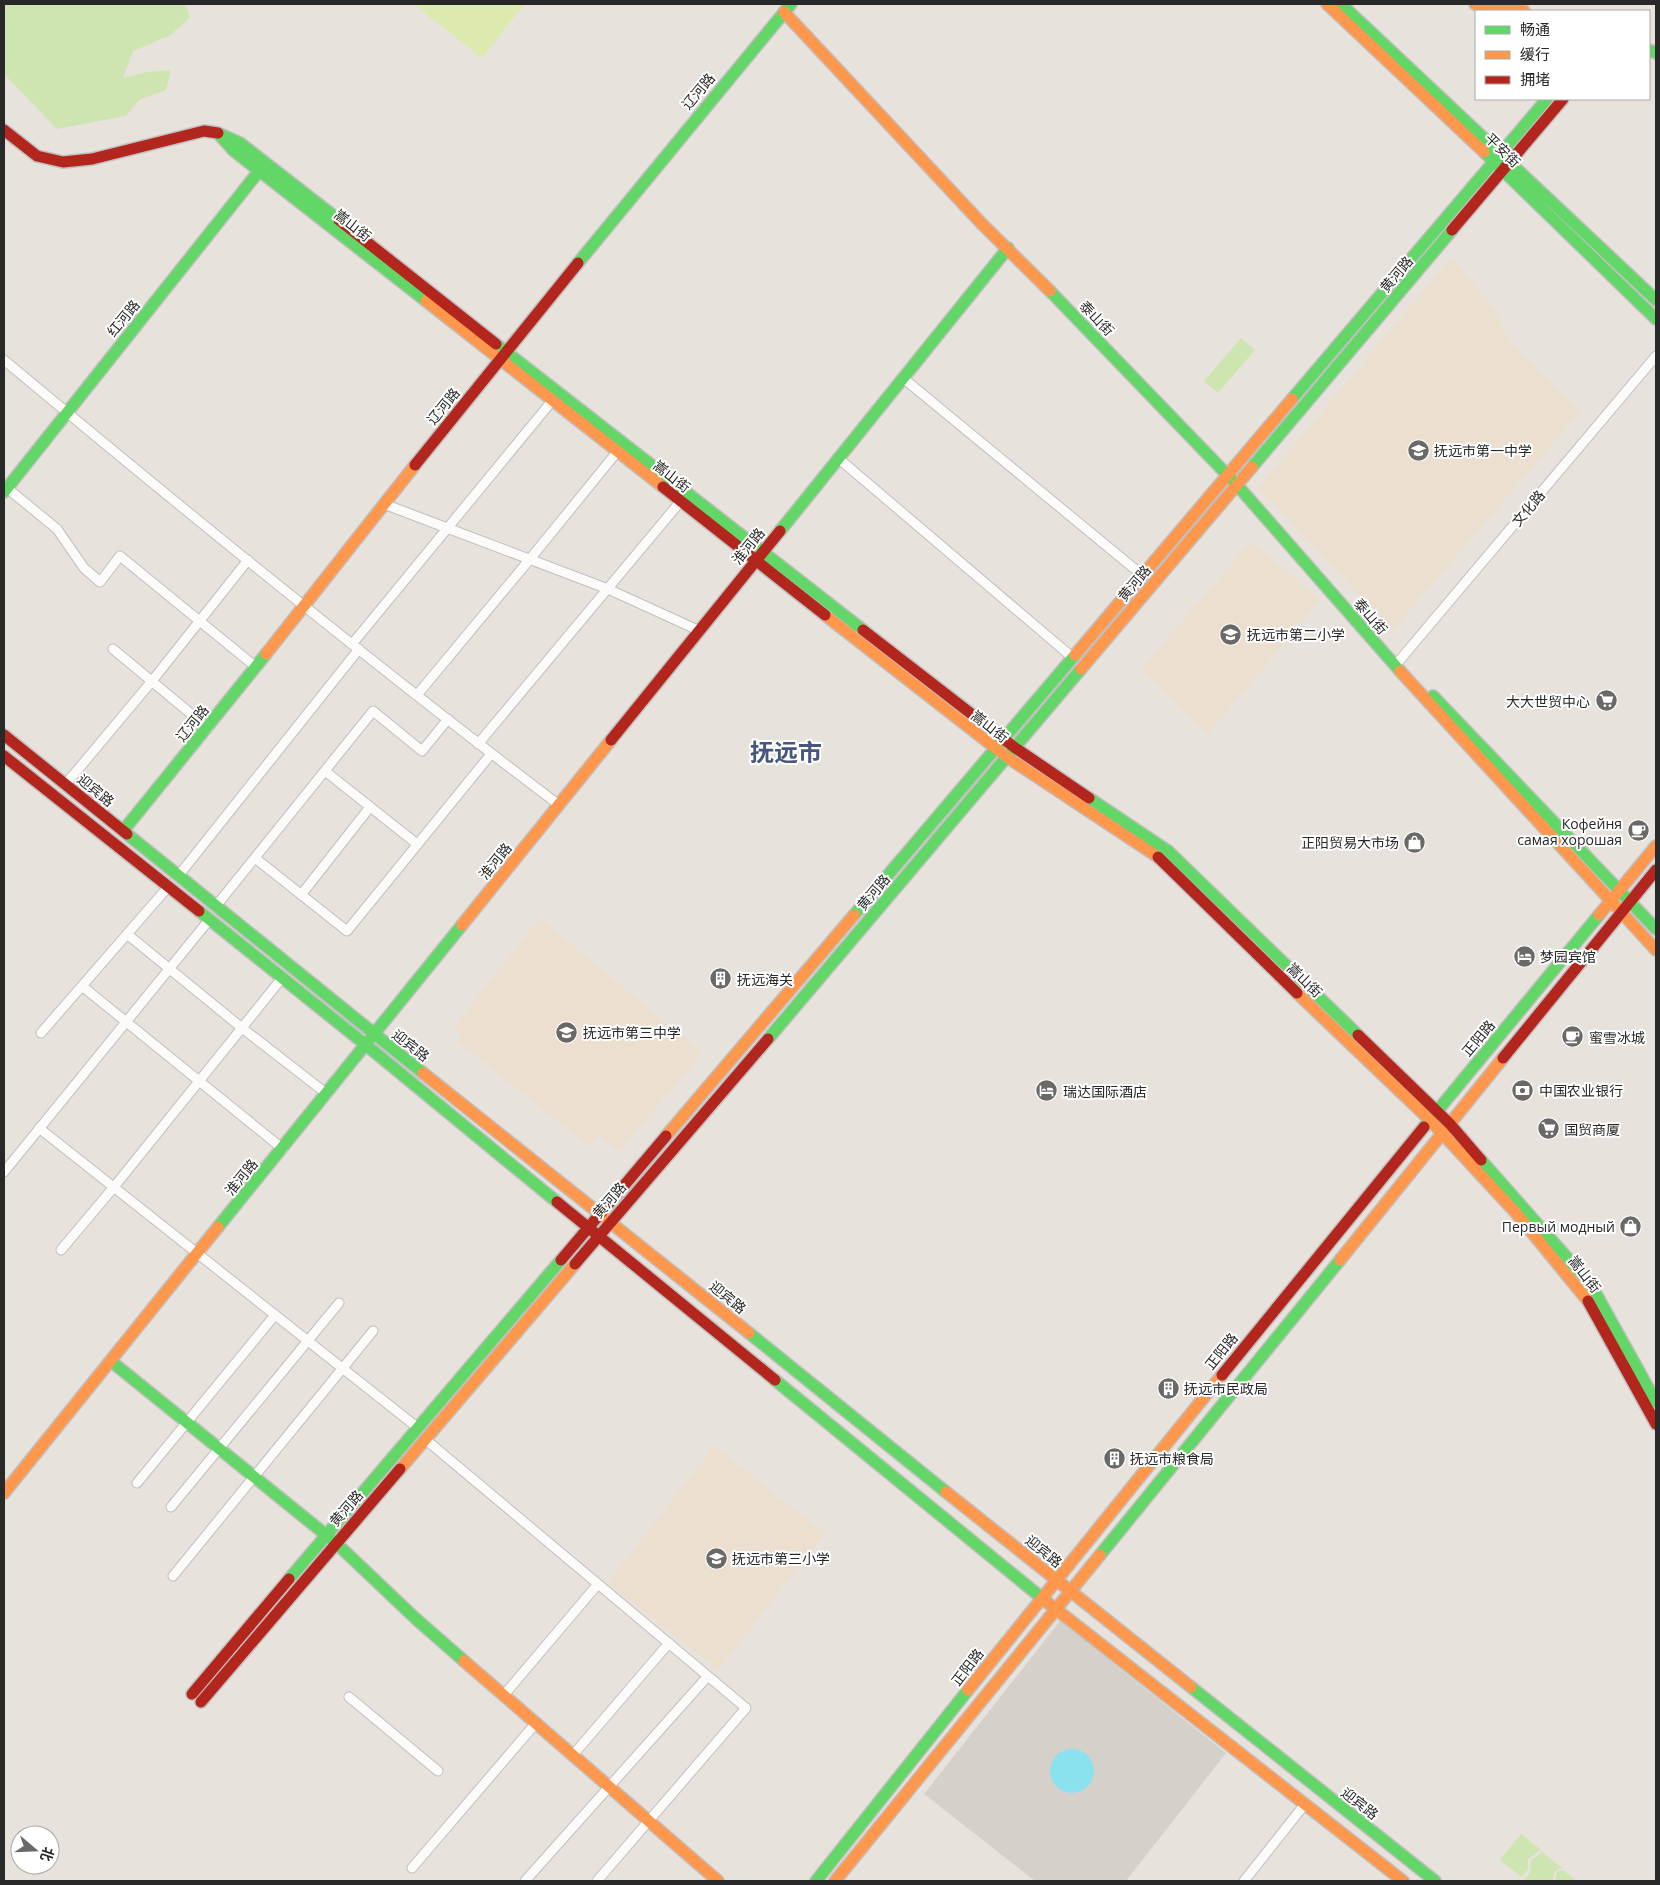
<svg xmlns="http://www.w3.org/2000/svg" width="1660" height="1885" viewBox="0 0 1660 1885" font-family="'Open Sans','Noto Sans SC',sans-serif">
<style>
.education{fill:#ecdfd0}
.green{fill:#cee5b2}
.pitch{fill:#dce9af}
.plaza{fill:#d6d0cb}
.water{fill:#8be2ef}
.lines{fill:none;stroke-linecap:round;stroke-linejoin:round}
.street-casing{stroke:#c1bfbf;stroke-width:11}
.fast-casing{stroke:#c1bfbf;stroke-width:14}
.slow-casing{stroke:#c1bfbf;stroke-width:14}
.jam-casing{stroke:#c1bfbf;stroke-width:14}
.street{stroke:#fcfbfa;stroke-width:9}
.fast{stroke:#63d668;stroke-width:11}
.slow{stroke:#ff974d;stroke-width:11}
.jam{stroke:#b3261e;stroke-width:11}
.labels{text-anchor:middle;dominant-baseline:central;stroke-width:4;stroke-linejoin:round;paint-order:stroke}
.street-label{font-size:14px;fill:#282828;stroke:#fff}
.poi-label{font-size:14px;fill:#282828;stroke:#fff;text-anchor:start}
.town-label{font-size:24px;font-weight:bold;fill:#46567c;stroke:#fff}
</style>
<rect width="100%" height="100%" fill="#e8e2dc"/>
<path class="education" d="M1451,257l44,53 14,30 71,72 -187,218 -135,-142z
M1251,541l69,59 -112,134 -66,-66z
M540,918l162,135 -83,99 -20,-16 -9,11 -133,-106 4,-6 -8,-7z
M714,1446l111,87 -107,137 -110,-87z"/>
<path class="green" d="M4,4h181l5,14 -21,18 -36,15 -10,27 23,-6 25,-2 -5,20 -27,10 -13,16 -69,13 -53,-55z
M1241,338l14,12 -37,43 -14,-12z
M1521,1834l20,16 -13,9v11l-7,7 -21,-17z
M1542,1852l20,16 -7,3 -3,10h-26l-2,-1 6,-7 1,-13z
M1563,1870l14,11h-22l2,-9z"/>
<path class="pitch" d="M413,4h111l-42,54z"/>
<path class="plaza" d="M1060,1621l166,132 -100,128h-91l-111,-87z"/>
<path class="water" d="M1050 1771a22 22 0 1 1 44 0a22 22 0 1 1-44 0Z"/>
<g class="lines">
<defs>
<path id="street" d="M4,360c182,152 366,302 555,445
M903,378l239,197
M838,458l234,199
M7,488l50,41 27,39 16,14 20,-26 136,111
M384,504l224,85 92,42
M353,643l199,-242
M113,649l95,79
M1399,661l257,-305
M417,695l113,-136 87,-107
M478,744l202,-242
M325,771l92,73
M65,785l87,-104 96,-121
M255,858l92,73 144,-177
M179,875l180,-226
M301,895l69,-88
M216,906l157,-195 49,40 26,-32
M127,934l115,94 85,66
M82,986l201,163
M41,1033l127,-146
M39,1128l379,300
M4,1172l205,-252
M61,1250l53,-63 168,-209
M425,1439l321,269 -149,173
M137,1483l138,-168
M171,1507l168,-204
M173,1576l200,-245
M504,1695l94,-111
M349,1697l89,74
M573,1755l96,-112
M412,1868l124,-145
M525,1881l183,-205
M1244,1881l61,-77"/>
<path id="fast" d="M1341,4l315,296
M1649,50l7,3
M1484,152l172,167
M339,220l-99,-77 -22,-10 16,18 192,150
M578,263l213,-259
M1050,291l187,194 163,186
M496,344l367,286
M1292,399l255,-300
M1252,467l200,-237
M4,492l259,-326
M780,531l228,-283
M1433,696l223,233
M1089,798l79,53 190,184
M123,831l143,-177
M127,834l296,239
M199,911l167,134 191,157
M854,915l221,-260
M768,1039l313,-370
M1424,1127l175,-212
M1481,1160l110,125 65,117
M218,1227l244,-302
M749,1333l197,159
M112,1362l224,181 79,75 49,43
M775,1380l273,223
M1100,1555l240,-295
M289,1579l272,-319
M1191,1687l244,194
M816,1881l152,-191"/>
<path id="slow" d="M1327,4l157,148
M1475,4l49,7
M784,12l198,212 68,67
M426,301l237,186
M825,615l182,142 151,100
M266,654l149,-189
M1075,655l217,-256
M1081,669l171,-202
M1400,671l256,279
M1599,915l57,-69
M462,925l149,-185
M1297,993l133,127 86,93 72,88
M423,1073l326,260
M666,1136l188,-221
M1340,1260l163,-202
M400,1469l175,-205
M946,1492l245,195
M4,1493l214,-266
M1048,1603l355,278
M464,1661l254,220
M968,1690l254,-315
M835,1881l265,-326"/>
<path id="jam" d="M4,130l33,26 26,6 29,-3 112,-28 14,2
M339,220l157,124
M1452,230l111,-131
M415,465l163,-202
M663,487l162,128
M863,630l151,117 75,51
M4,735l123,99
M611,740l169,-209
M4,756l195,155
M1158,857l139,136
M1358,1035l92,89 31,36
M1503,1058l153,-188
M557,1202l218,178
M561,1260l105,-124
M575,1264l193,-225
M1588,1301l68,123
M1222,1375l202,-248
M192,1694l97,-115
M201,1702l199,-233"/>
</defs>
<use href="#street" class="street-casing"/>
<use href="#fast" class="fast-casing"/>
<use href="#slow" class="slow-casing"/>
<use href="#jam" class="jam-casing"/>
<use href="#street" class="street"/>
<use href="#fast" class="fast"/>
<use href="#slow" class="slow"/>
<use href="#jam" class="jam"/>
</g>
<defs>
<symbol id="school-disc" viewBox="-11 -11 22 22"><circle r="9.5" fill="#6b6967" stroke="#fff"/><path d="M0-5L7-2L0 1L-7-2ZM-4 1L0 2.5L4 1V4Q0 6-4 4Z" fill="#fff"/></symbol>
<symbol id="supermarket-disc" viewBox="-11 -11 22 22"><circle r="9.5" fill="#6b6967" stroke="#fff"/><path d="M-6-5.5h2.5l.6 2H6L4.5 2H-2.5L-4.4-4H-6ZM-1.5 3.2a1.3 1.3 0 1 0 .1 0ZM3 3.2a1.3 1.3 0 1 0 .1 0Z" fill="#fff"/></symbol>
<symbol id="cafe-disc" viewBox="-11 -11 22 22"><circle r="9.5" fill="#6b6967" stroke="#fff"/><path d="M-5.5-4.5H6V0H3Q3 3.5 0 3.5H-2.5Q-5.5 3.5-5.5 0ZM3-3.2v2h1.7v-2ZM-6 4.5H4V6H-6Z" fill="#fff"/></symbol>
<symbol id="shop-disc" viewBox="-11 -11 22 22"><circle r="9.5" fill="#6b6967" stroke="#fff"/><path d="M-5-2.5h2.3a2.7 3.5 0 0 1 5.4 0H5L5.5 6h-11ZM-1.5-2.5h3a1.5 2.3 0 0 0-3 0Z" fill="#fff"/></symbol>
<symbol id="hotel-disc" viewBox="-11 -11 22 22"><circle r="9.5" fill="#6b6967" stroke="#fff"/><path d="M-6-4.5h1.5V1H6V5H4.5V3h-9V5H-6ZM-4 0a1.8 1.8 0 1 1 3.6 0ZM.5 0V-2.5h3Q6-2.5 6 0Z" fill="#fff"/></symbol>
<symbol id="building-disc" viewBox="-11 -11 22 22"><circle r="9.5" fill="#6b6967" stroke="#fff"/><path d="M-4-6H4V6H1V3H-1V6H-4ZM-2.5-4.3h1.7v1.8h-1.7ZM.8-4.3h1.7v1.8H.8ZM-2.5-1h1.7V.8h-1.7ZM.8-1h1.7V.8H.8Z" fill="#fff"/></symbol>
<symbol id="bank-disc" viewBox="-11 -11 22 22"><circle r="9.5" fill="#6b6967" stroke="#fff"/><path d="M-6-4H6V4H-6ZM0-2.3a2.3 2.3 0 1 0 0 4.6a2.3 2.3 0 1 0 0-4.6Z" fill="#fff"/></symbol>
</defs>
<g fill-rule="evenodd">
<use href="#school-disc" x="1406" y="438" width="25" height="25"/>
<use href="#school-disc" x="1218" y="622" width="25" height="25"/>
<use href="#supermarket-disc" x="1594" y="688" width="25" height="25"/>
<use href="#cafe-disc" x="1626" y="818" width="25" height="25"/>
<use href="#shop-disc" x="1402" y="830" width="25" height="25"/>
<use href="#hotel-disc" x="1512" y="944" width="25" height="25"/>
<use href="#building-disc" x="708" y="966" width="25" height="25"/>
<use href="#school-disc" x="554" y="1020" width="25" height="25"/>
<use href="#cafe-disc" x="1560" y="1024" width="25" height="25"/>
<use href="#bank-disc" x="1510" y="1078" width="25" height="25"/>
<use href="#hotel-disc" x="1034" y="1078" width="25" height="25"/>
<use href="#supermarket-disc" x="1536" y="1116" width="25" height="25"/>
<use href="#shop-disc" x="1618" y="1214" width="25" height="25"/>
<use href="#building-disc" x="1156" y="1376" width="25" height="25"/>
<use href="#building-disc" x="1102" y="1446" width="25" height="25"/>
<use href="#school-disc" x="704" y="1546" width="25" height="25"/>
</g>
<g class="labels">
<g class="street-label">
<text transform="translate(698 91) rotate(-50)">辽河路</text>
<text transform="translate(1503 150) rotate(44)">平安街</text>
<text transform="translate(353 225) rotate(38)">嵩山街</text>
<text transform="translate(1396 274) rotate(-50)">黄河路</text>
<text transform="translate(123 318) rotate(-51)">红河路</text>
<text transform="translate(1097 318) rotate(46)">泰山街</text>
<text transform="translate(443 406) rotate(-51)">辽河路</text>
<text transform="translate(672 476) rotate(38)">嵩山街</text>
<text transform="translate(1528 508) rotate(-50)">文化路</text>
<text transform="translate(748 546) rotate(-51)">淮河路</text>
<text transform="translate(1134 583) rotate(-50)">黄河路</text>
<text transform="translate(1371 616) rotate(49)">泰山街</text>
<text transform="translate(192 723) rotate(-51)">辽河路</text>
<text transform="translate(990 726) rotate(38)">嵩山街</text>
<text transform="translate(96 790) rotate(39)">迎宾路</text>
<text transform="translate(495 861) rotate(-51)">淮河路</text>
<text transform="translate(873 892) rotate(-50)">黄河路</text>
<text transform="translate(1305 980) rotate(44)">嵩山街</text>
<text transform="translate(1478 1038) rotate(-50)">正阳路</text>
<text transform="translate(411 1045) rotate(38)">迎宾路</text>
<text transform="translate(241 1177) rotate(-51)">淮河路</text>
<text transform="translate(609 1200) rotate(-49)">黄河路</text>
<text transform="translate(1585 1274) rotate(52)">嵩山街</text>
<text transform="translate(728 1297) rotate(39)">迎宾路</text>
<text transform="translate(1221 1351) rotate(-51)">正阳路</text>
<text transform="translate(346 1508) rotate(-49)">黄河路</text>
<text transform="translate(1044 1551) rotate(39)">迎宾路</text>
<text transform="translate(967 1667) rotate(-52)">正阳路</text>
<text transform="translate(1360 1803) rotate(38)">迎宾路</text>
</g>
<g class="poi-label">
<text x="1434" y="450">抚远市第一中学</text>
<text x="1247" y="634">抚远市第二小学</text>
<text x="1590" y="701" text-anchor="end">大大世贸中心</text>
<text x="1622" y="823" text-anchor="end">Кофейня<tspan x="1622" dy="16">самая хорошая</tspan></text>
<text x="1399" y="842" text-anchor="end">正阳贸易大市场</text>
<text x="1540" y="956">梦园宾馆</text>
<text x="737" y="979">抚远海关</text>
<text x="583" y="1032">抚远市第三中学</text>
<text x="1589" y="1037">蜜雪冰城</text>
<text x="1539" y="1090">中国农业银行</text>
<text x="1063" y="1091">瑞达国际酒店</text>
<text x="1564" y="1129">国贸商厦</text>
<text x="1615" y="1226" text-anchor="end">Первый модный</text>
<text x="1184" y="1388">抚远市民政局</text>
<text x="1130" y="1458">抚远市粮食局</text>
<text x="732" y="1558">抚远市第三小学</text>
</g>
<g class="town-label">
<text x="786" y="751">抚远市</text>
</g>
</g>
<rect width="1660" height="1885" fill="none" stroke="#282828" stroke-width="10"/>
<rect x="1475" y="10" width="175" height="90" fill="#ffffff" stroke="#a9a9a9"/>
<rect x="1485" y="26" width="25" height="8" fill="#63d668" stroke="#a9a9a9"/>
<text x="1520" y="35" font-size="15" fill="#282828">畅通</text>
<rect x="1485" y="51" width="25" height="8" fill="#ff974d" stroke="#a9a9a9"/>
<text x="1520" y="60" font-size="15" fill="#282828">缓行</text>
<rect x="1485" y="76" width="25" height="8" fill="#b3261e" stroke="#a9a9a9"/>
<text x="1520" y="85" font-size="15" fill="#282828">拥堵</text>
<g transform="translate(35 1850) rotate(109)"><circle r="24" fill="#ffffff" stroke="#a9a9a9"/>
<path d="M0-4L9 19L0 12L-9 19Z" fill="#6b6967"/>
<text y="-8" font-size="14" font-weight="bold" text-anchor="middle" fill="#282828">北</text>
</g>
</svg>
